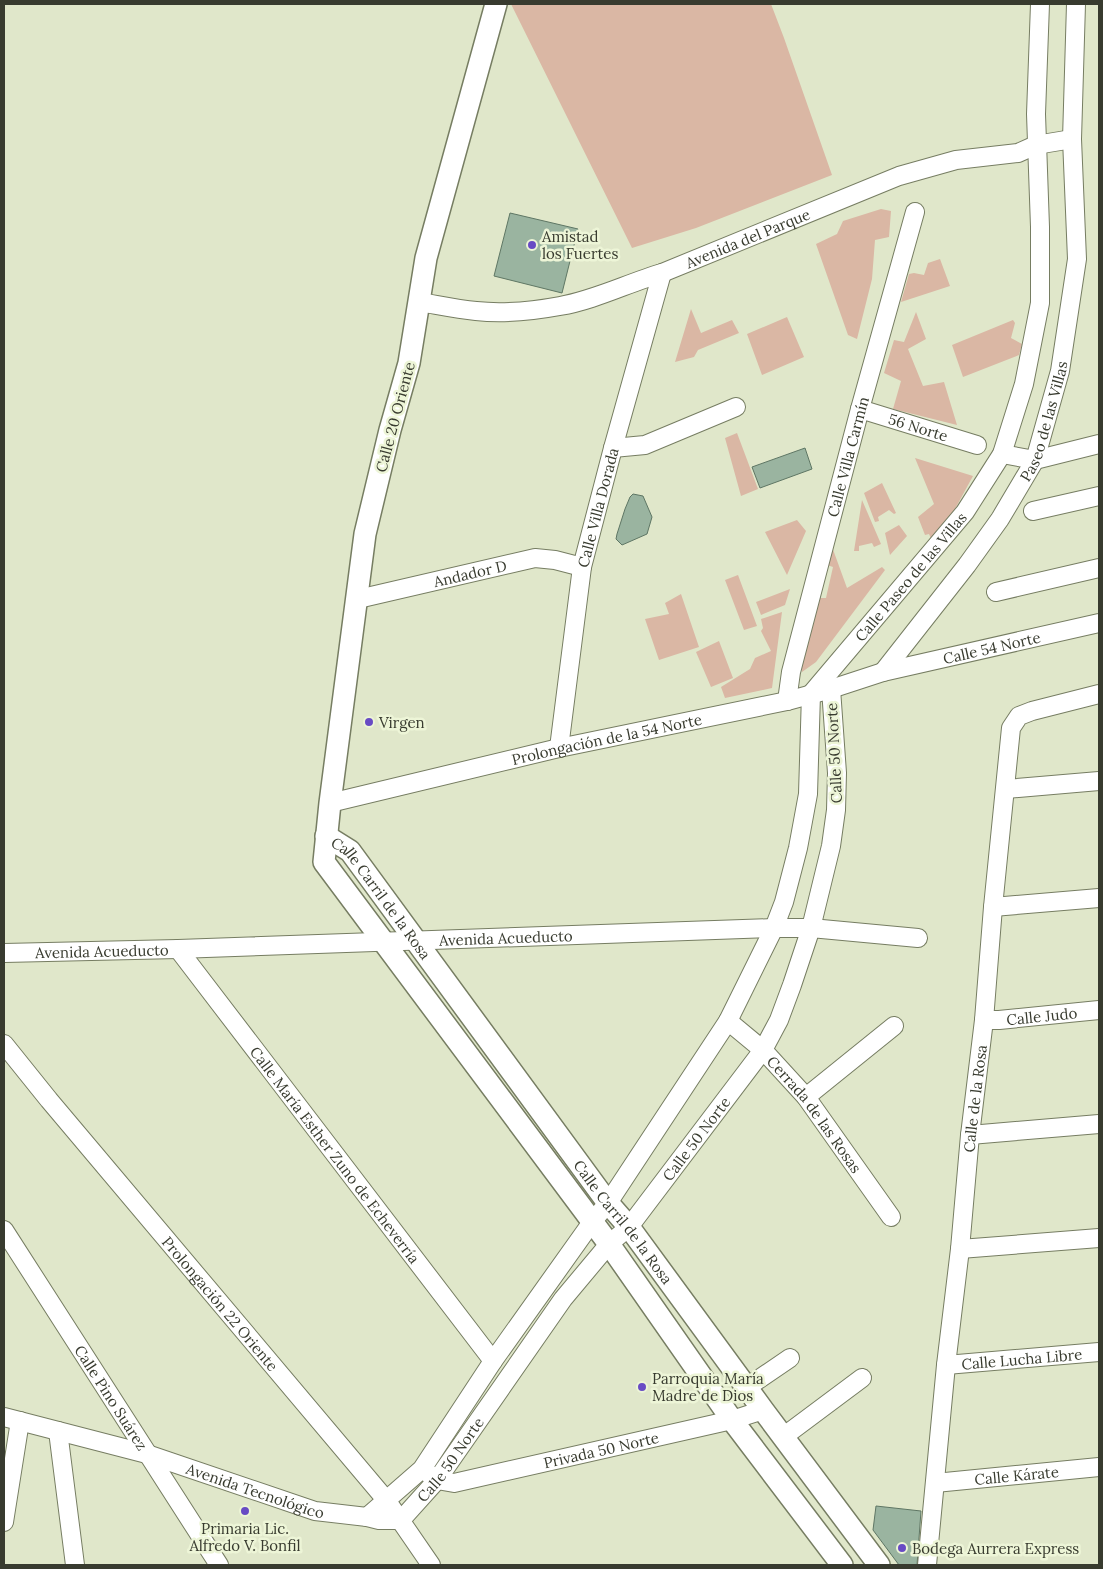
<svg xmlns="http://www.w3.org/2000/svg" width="1103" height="1569" viewBox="0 0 1103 1569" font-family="Lora,serif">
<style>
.green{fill:#dab7a4}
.building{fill:#9ab4a0;stroke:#5e7664}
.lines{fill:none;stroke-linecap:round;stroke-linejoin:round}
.minor-casing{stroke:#767d62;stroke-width:20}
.major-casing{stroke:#767d62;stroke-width:24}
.minor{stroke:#fff;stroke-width:18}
.major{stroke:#fff;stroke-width:21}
.poi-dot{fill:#684bc4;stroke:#edf5d7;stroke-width:2}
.labels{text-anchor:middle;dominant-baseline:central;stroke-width:5;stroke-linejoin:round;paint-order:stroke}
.poi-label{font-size:15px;fill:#383b2f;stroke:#edf5d7;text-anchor:start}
.street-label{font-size:15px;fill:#383b2f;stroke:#edf5d7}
</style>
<rect width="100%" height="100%" fill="#e0e7ca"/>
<path class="green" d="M511,4h260l13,34 48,137 -136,53 -64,20z
M881,209l10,2 -2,26 -14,3 -3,39 -15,60 -9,-4 -32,-91 21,-10 6,-13z
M940,259l10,27 -49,16 8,-28 5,-1 10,2 4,-12z
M691,309l10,24 31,-13 7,13 -41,17 -4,7 -19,5z
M916,312l10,27 -18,10 15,37 21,-4 13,43 -64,-16 8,-28 -17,-8 10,-33 10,2z
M787,317l17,40 -42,18 -15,-41z
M1013,320l2,3 -4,15 11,6 -3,11 -56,22 -11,-32z
M737,433l21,56 -17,7 -16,-58z
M915,458l58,18 -35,64 -5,3 -4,-9 -4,1 -7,-18 16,-13z
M882,483l14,30 -2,1 -5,-4 -11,7 1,4 -4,1 -11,-29z
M862,500l19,44 -7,3 -2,-4 -13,3v5h-5z
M797,520l9,11 -19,44 -22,-43z
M899,525l8,11 -17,19 -5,-22z
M831,544l16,44 35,-21 3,3 -69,92 -14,10 -5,-39 17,-35h12l7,-31 -9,-3z
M738,575l19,51 -13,4 -19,-50z
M790,589l-5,16 -24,10 -5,-13z
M681,594l18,53 -40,13 -14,-41 24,-5 -4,-11z
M782,612l-10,76 -47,10 -4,-11 29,-18 5,-11 16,-7 -10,-20 2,-3 -2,-9z
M719,641l14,37 -22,9 -15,-35z"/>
<path class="building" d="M510,213l68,16 -16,64 -68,-17z
M805,448l7,21 -52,19 -8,-21z
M633,494l10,2 9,21 -5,17 -25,11 -6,-6 1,-5 8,-25 5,-12z
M876,1506l45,5 -4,54h-18l-26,-35z"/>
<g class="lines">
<defs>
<g id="minor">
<path id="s1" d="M420,302c18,3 37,7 56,9 28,3 57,0 84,-5 35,-6 68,-23 102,-33l237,-97 57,-16 62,-7 18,-8 36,-6"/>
<path id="s2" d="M860,409l117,36"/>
<path d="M613,448l32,-3 91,-38"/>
<path d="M1002,454l33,6 64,-16"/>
<path d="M1033,511l66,-15"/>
<path d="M996,592l103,-24"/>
<path id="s3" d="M358,599l177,-41 20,2 27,7"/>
<path id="s4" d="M883,672l84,-107 33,-46 35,-59 25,-89 17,-112 -5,-120 4,-135"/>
<path id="s5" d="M811,694l154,-182 37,-58 22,-70 16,-81v-76l-4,-113 4,-110"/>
<path id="s6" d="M787,701l4,-29 69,-263 55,-197"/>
<path id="s7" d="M559,748l23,-181 31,-119 49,-175"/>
<path d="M1006,789l93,-8"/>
<path id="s8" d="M330,803l229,-55 228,-47 44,-12 52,-17 216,-49"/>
<path d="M993,907l106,-9"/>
<path id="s9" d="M178,949l315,412"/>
<path id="s10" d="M4,953l174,-4 596,-21h37l107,10"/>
<path id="s11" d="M984,1020h15l100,-10"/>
<path id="s12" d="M728,1021l35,29 43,47 85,120"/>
<path id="s13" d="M4,1044l45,56 338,401 44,64"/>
<path d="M806,1097l88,-71"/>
<path d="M970,1135l129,-11"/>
<path id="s14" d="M4,1230l215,335"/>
<path d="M960,1249l139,-11"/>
<path id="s15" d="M946,1365l153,-13"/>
<path d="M746,1388l44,-30"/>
<path id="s16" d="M4,1417l143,37 168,57 52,6 12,3h22l36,-40 126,-181 46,-55 20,-17 134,-177 16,-30 13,-35 19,-57 20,-82 5,-36 1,-37 -6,-84"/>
<path d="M58,1431l17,134"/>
<path d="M783,1437l79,-59"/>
<path id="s17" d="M429,1474l8,6 17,3 278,-63 31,-10"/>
<path id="s18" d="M935,1483l164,-16"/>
<path d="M367,1517l55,-48 71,-108 99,-139 16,-19 120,-182 46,-93 10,-26 14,-54 10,-54 3,-100"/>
<path d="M4,1522l16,-101"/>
<path id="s19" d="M927,1565l19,-200 14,-116 10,-114 14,-115 9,-113 18,-179 8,-12 13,-5 67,-17"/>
</g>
<g id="major">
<path d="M496,4l-70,254 -17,105 -19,67 -25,104 -35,269 -6,59 285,382 123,176 110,145"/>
<path id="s20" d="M326,836l24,15 258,352 21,24 134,183 116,155"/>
</g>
</defs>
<use href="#minor" class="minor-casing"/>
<use href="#major" class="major-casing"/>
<use href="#minor" class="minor"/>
<use href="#major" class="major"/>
</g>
<g class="poi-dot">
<circle cx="532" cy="245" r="5"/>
<circle cx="369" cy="722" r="5"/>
<circle cx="642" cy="1387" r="5"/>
<circle cx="245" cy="1511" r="5"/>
<circle cx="902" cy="1548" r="5"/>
</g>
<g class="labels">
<g class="poi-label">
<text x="542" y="236">Amistad<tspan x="542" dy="17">los Fuertes</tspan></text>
<text x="379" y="722">Virgen</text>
<text x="652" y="1378">Parroquia María<tspan x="652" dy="17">Madre de Dios</tspan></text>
<text x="245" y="1528" text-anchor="middle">Primaria Lic.<tspan x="245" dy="17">Alfredo V. Bonfil</tspan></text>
<text x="912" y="1548">Bodega Aurrera Express</text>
</g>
<g class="street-label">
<text stroke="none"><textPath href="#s1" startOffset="341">Avenida del Parque</textPath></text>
<text transform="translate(395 417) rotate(-75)">Calle 20 Oriente</text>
<text stroke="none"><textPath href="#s4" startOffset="301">Paseo de las Villas</textPath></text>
<text stroke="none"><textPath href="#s2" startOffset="61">56 Norte</textPath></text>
<text stroke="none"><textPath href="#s6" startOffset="252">Calle Villa Carmín</textPath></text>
<text stroke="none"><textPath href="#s7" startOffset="244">Calle Villa Dorada</textPath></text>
<text stroke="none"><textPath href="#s3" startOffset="115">Andador D</textPath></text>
<text stroke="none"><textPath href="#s5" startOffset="154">Calle Paseo de las Villas</textPath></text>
<text stroke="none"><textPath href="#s8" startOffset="680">Calle 54 Norte</textPath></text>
<text stroke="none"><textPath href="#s8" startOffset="284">Prolongación de la 54 Norte</textPath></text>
<text transform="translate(834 753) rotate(-93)">Calle 50 Norte</text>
<text stroke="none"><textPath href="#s20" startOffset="84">Calle Carril de la Rosa</textPath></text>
<text stroke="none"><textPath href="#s10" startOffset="502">Avenida Acueducto</textPath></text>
<text stroke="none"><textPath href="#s10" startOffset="98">Avenida Acueducto</textPath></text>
<text stroke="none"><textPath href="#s11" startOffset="58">Calle Judo</textPath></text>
<text stroke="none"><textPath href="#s19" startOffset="469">Calle de la Rosa</textPath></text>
<text stroke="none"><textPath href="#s12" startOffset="128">Cerrada de las Rosas</textPath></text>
<text stroke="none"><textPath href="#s16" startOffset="895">Calle 50 Norte</textPath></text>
<text stroke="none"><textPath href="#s9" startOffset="259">Calle María Esther Zuno de Echeverría</textPath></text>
<text stroke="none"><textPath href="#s20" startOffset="489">Calle Carril de la Rosa</textPath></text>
<text stroke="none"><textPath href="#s13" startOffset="338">Prolongación 22 Oriente</textPath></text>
<text stroke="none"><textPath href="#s15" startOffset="76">Calle Lucha Libre</textPath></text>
<text stroke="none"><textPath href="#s14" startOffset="199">Calle Pino Suárez</textPath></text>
<text stroke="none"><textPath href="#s17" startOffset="178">Privada 50 Norte</textPath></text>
<text stroke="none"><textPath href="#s16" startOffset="490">Calle 50 Norte</textPath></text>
<text stroke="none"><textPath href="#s18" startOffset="82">Calle Kárate</textPath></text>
<text stroke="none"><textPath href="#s16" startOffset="262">Avenida Tecnológico</textPath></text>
</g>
</g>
<rect width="1103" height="1569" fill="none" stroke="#383b2f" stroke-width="10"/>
</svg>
